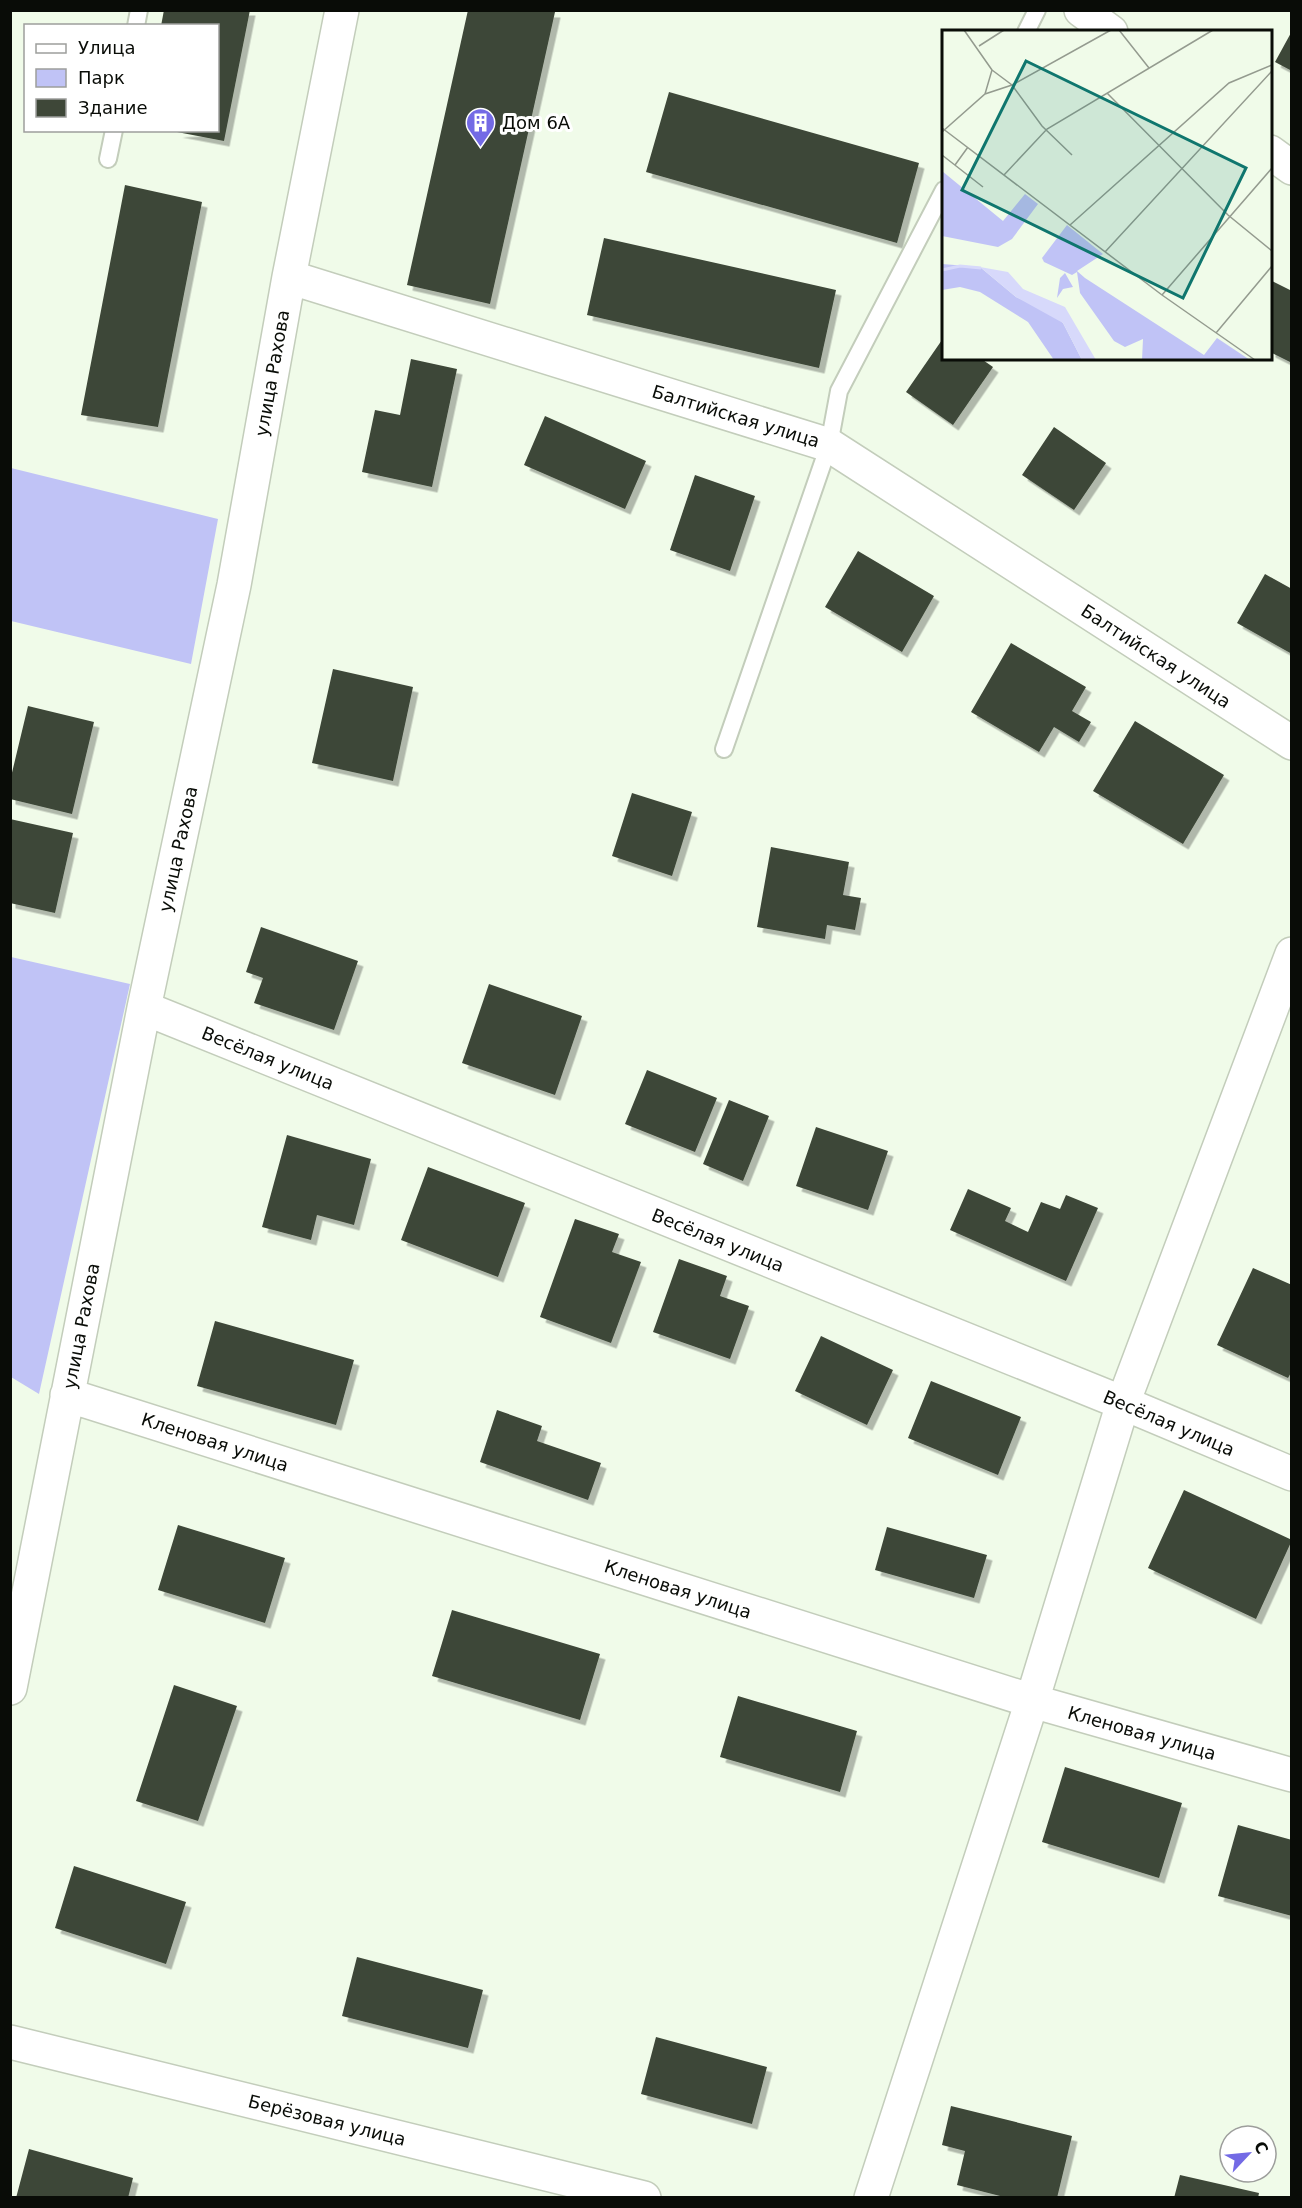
<svg xmlns="http://www.w3.org/2000/svg" width="1302" height="2208" viewBox="0 0 1302 2208" font-family="'DejaVu Sans',sans-serif">
<style>
.green{fill:#c0c3f6}
.building{fill:#3e4738;filter:url(#shadow)}
.lines{fill:none;stroke-linecap:round;stroke-linejoin:round}
.service-casing{stroke:#c3cdbb;stroke-width:20}
.minor-casing{stroke:#c3cdbb;stroke-width:36}
.service{stroke:#fff;stroke-width:16}
.minor{stroke:#fff;stroke-width:33}
.labels{text-anchor:middle;dominant-baseline:central;stroke-width:6;stroke-linejoin:round;paint-order:stroke}
.poi-label{font-size:18px;fill:#090c07;stroke:#fff;text-anchor:start}
.street-label{font-size:18px;fill:#090c07;stroke:#fff}
.inset-river{fill:none;stroke:#d7d9fb;stroke-width:3}
.inset-road{fill:none;stroke:#949b8f;stroke-width:1.5}
.view{fill:#0f766e;fill-opacity:0.15;stroke:#0f766e;stroke-width:3}
.inset-edge{fill:none;stroke:#090c07;stroke-width:3}
</style>
<defs>
<filter id="shadow"><feDropShadow dx="5.5" dy="5.5" stdDeviation="0" flood-color="#0004"/></filter>
</defs>
<rect width="100%" height="100%" fill="#f0fbe9"/>
<path class="green" d="M11,468l207,51 -27,145 -180,-43z
M11,957l119,27 -91,410 -28,-17z"/>
<path class="building" d="M164,10h86l-26,131 -47,-9 41,-2v-104h-57z
M468,10l87,2 -65,292 -83,-19z
M1292,31v40l-17,-9z
M669,92l250,71 -22,80 -251,-71z
M125,185l77,17 -44,225 -77,-12z
M604,238l232,52 -17,78 -232,-53z
M1270,280l22,11v72l-22,-11z
M944,337v21h36l13,9 -40,58 -47,-33z
M411,359l46,10 -25,118 -70,-15 13,-62 25,5z
M545,416l101,45 -21,48 -101,-44z
M1054,427l52,36 -32,47 -52,-35z
M695,475l60,21 -25,75 -60,-21z
M858,551l76,45 -32,56 -77,-45z
M1265,574l27,15v65l-55,-31z
M1011,643l75,44 -14,24 19,11 -12,20 -25,-15 -15,25 -68,-40z
M333,669l80,18 -20,94 -81,-18z
M28,706l66,16 -22,92 -62,-15v-18z
M1135,721l89,54 -41,69 -90,-53z
M632,793l60,19 -20,64 -60,-20z
M10,819l63,14 -18,80 -45,-10z
M771,847l78,15 -6,33 18,3 -6,32 -28,-5 -2,14 -68,-12z
M261,927l97,34 -24,69 -80,-27 9,-25 -17,-6z
M489,984l93,32 -27,79 -93,-32z
M647,1070l70,28 -22,54 -70,-28z
M729,1100l40,16 -26,65 -40,-17z
M816,1127l72,24 -20,59 -72,-24z
M287,1135l84,24 -17,66 -37,-10 -6,25 -49,-13z
M428,1167l97,36 -27,74 -97,-37z
M968,1189l43,19 -6,13 23,11 13,-30 19,7 6,-14 32,13 -32,73 -116,-51z
M575,1219l44,15 -7,18 29,10 -30,81 -71,-26z
M679,1259l48,17 -7,20 29,10 -19,53 -77,-27z
M1253,1268l39,17v86l-4,7 -71,-33z
M215,1321l139,39 -18,65 -139,-39z
M821,1336l72,34 -26,55 -72,-34z
M931,1381l90,36 -23,58 -90,-37z
M497,1410l45,16 -5,15 64,22 -13,37 -108,-38z
M1184,1490l108,50 -36,79 -108,-51z
M178,1525l107,33 -20,65 -107,-33z
M887,1527l100,28 -13,43 -99,-28z
M452,1610l148,44 -20,66 -148,-44z
M174,1685l63,21 -39,115 -62,-20z
M738,1696l119,35 -17,61 -120,-35z
M1065,1767l117,36 -23,75 -117,-36z
M1238,1825l54,15v76l-74,-20z
M74,1866l112,36 -20,62 -111,-36z
M357,1957l126,33 -15,58 -126,-32z
M656,2037l111,30 -15,57 -111,-30z
M951,2106l121,30 -15,62h-49l-51,-13 8,-34 -23,-6z
M29,2149l104,29 -5,20h-112z
M1180,2175l79,18 -1,5h-84z"/>
<g class="lines">
<defs>
<path id="service" d="M136,26l3,-16
M1026,32l11,-22
M108,159l6,-29
M724,749l105,-304 10,-54 105,-201"/>
<path id="minor" d="M1081,10l30,22
M1270,152l22,16
M289,277l540,168 463,298
M144,1008l979,395 169,71
M67,1395l965,306 260,74
M10,1688l134,-680 90,-423 55,-308 53,-267
M10,2042l634,156
M871,2198l161,-497 91,-298 169,-449"/>
</defs>
<use href="#service" class="service-casing"/>
<use href="#minor" class="minor-casing"/>
<use href="#service" class="service"/>
<use href="#minor" class="minor"/>
</g>
<defs>
<symbol id="building-pin" viewBox="-11 -11 22 30"><path d="M0 17L-7.5 6A9.5 9.5 0 1 1 7.5 6Z" fill="#736ae5" stroke="#fff"/><path d="M-4-6H4V6H1V3H-1V6H-4ZM-2.5-4.3h1.7v1.8h-1.7ZM.8-4.3h1.7v1.8H.8ZM-2.5-1h1.7V.8h-1.7ZM.8-1h1.7V.8H.8Z" fill="#fff"/></symbol>
</defs>
<g fill-rule="evenodd">
<use href="#building-pin" x="464" y="106" width="33" height="45"/>
</g>
<g class="labels">
<g class="poi-label">
<text x="502" y="122">Дом 6А</text>
</g>
<g class="street-label">
<text transform="translate(272 373) rotate(-80)">улица Рахова</text>
<text transform="translate(736 416) rotate(17)">Балтийская улица</text>
<text transform="translate(1156 656) rotate(33)">Балтийская улица</text>
<text transform="translate(178 849) rotate(-78)">улица Рахова</text>
<text transform="translate(268 1058) rotate(22)">Весёлая улица</text>
<text transform="translate(718 1240) rotate(22)">Весёлая улица</text>
<text transform="translate(81 1326) rotate(-79)">улица Рахова</text>
<text transform="translate(1169 1423) rotate(23)">Весёлая улица</text>
<text transform="translate(215 1442) rotate(18)">Кленовая улица</text>
<text transform="translate(678 1589) rotate(18)">Кленовая улица</text>
<text transform="translate(1142 1733) rotate(16)">Кленовая улица</text>
<text transform="translate(327 2120) rotate(14)">Берёзовая улица</text>
</g>
</g>
<g transform="translate(942 30)">
<rect width="330" height="330" fill="#f0fbe9"/>
<path d="M0,141l61,50 22,-27 13,10 -26,35 -14,8 -56,-11zM125,195l36,29 -26,17 8,7 119,77 13,-17 33,22h-108l1,-21 -18,8 -11,-6 -34,-48 -3,-21 -5,3 -28,-13 -2,-4zM0,234l38,3 36,30 35,16 12,10 19,37h-28l-26,-38 -48,-30 -20,-5 -18,3zM123,243l8,14 -10,2 -6,9 3,-20z" fill="#c0c3f6"/>
<path d="M38,237l28,5 15,17 42,18 31,53h-14l-19,-37 -47,-26z" fill="#d7d9fb"/>
<path class="inset-river" d="M0,240l18,-4 21,2"/>
<path class="inset-road" d="M22,0l28,40 -7,24M177,0l30,38M37,16l25,-16M50,40l20,15 30,41 30,29M165,63l121,122 44,36M0,98l220,167 93,65M0,102l43,-38 27,-9 99,-55M0,125l41,32M13,135l13,-18M62,145l43,-46 166,-99M128,195l159,-142 43,-18M163,222l167,-181M220,265l110,-127M274,303l56,-67"/>
<path class="view" d="M84,31l220,107 -63,130 -221,-108z"/>
<rect width="330" height="330" class="inset-edge"/>
</g>
<rect width="1302" height="2208" fill="none" stroke="#090c07" stroke-width="24"/>
<rect x="24" y="24" width="195" height="108" fill="#ffffff" stroke="#9d9e9c" stroke-width="1.5"/>
<rect x="36" y="44" width="30" height="9" fill="#ffffff" stroke="#9d9e9c" stroke-width="1.5"/>
<text x="78" y="54" font-size="18" fill="#090c07">Улица</text>
<rect x="36" y="69" width="30" height="18" fill="#c0c3f6" stroke="#9d9e9c" stroke-width="1.5"/>
<text x="78" y="84" font-size="18" fill="#090c07">Парк</text>
<rect x="36" y="99" width="30" height="18" fill="#3e4738" stroke="#9d9e9c" stroke-width="1.5"/>
<text x="78" y="114" font-size="18" fill="#090c07">Здание</text>
<g transform="translate(1248 2154) rotate(64)"><circle r="28" fill="#ffffff" stroke="#9d9e9c" stroke-width="1.5"/>
<path d="M0-4.5L10 22L0 15L-10 22Z" fill="#736ae5"/>
<text y="-9" font-size="16" font-weight="bold" text-anchor="middle" fill="#090c07">С</text>
</g>
</svg>
